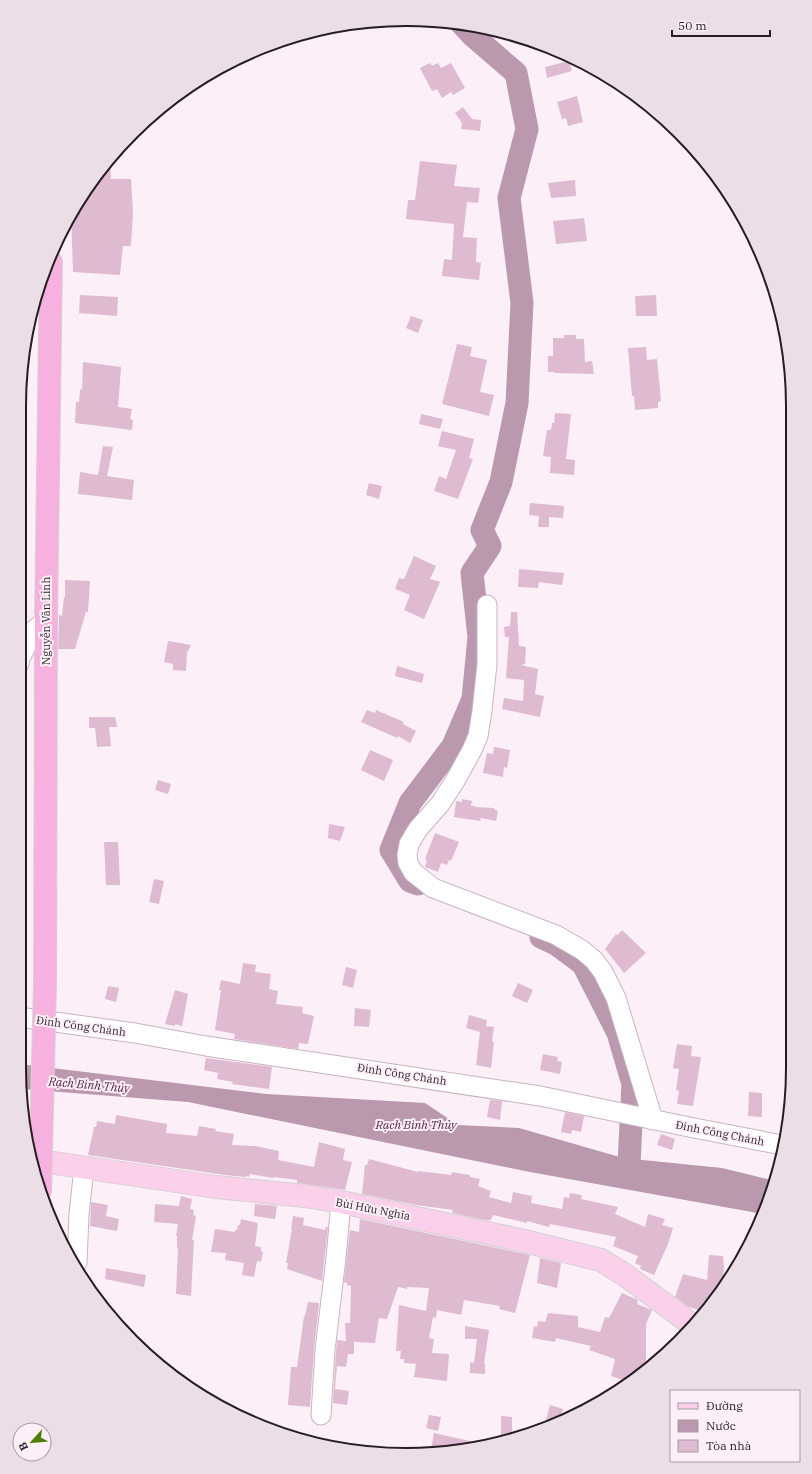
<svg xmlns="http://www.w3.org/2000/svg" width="812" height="1474" font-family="'IBM Plex Serif',serif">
<rect width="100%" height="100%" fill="#fdeff8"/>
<!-- water -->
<polygon fill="#ba98ad" points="19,1064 266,1094 425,1103 458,1125 519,1128 623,1158 722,1168 775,1181 773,1192 763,1214 530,1172 188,1102 22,1089"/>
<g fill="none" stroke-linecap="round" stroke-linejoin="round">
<!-- river -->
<g stroke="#ba98ad" stroke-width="23">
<polyline points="418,884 410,881 391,850 410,803 453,746 473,699 479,637 472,573 490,546 482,530 501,482 517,403 522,303 509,198 527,129 516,73 472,35 461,23"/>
<polyline points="541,937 556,944 583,964 618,1033 633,1084 629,1164"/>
</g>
</g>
<!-- building -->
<g fill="#debbd1">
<polygon points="569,61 572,71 547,78 545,67"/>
<polygon points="430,63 432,66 438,63 441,68 451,63 465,88 453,95 451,92 442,98 437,89 432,91 420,68"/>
<polygon points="577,96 583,122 568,126 566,118 562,119 557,102"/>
<polygon points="463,107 472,119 481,120 480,131 461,129 462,123 455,113"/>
<polygon points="110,158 111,179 131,179 133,213 131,246 123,246 120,275 73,272 71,212"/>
<polygon points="420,161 457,165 454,186 480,188 478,203 467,202 463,237 477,238 476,262 481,263 479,280 442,276 444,259 452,260 454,224 406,219 408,200 415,200"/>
<polygon points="575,180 576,196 551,198 548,183"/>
<polygon points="584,218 587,241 556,244 553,221"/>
<polygon points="80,295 118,297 117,316 79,313"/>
<polygon points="656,295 657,316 636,316 635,296"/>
<polygon points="411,316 423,320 418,333 406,328"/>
<polygon points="564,335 576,335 576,339 584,339 585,362 592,361 594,374 554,373 554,372 548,372 548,356 553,356 553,338 564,338"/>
<polygon points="457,344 472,347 470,356 487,360 480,392 494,395 489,416 442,404"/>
<polygon points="646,347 647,360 657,359 661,401 658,402 658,408 635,410 634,396 632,396 628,348"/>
<polygon points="83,362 121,367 118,407 132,409 130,419 133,420 132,430 75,423 76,402 79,402 80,389 82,390"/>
<polygon points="555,413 571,414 566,459 575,460 574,475 550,473 551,457 543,456 547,430 551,430 552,423 554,423"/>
<polygon points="421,414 443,419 440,429 419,424"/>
<polygon points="442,431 474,439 469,458 473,459 458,499 434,491 439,476 446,479 456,450 438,446"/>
<polygon points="103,446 113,447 107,476 134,480 132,500 78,494 80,472 98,475"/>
<polygon points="369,483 382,486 379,499 366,495"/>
<polygon points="530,503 564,506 563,518 549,517 549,527 538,527 539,516 529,515"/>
<polygon points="414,556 436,566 430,579 440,582 424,619 404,610 410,595 395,589 399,578 404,579"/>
<polygon points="519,569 564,573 562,585 539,582 538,588 518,587"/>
<polygon points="65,580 90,581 88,612 86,612 75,649 58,649 59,615 62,616 64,597 65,597"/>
<polygon points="511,612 517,612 519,646 526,647 525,664 521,665 538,669 535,694 544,696 540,717 502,709 504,698 523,701 524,680 506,678 509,637 505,637 504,627 510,626"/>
<polygon points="168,641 191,645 187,653 186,671 173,670 173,664 164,662"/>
<polygon points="397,666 424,674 422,683 395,676"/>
<polygon points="367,710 375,713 376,710 404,722 403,724 416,731 410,743 398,736 397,738 361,722"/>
<polygon points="89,717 115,717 117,727 109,727 111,746 97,747 95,728 89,728"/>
<polygon points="494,747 510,750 507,768 504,767 503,777 483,773 487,753 493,754"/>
<polygon points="370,750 393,760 384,781 361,770"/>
<polygon points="158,780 171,784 168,794 155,790"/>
<polygon points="462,799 472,801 471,806 475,806 475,807 494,808 494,809 498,811 496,821 481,818 480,821 454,817 456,801 462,802"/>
<polygon points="329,824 345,827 340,841 328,838"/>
<polygon points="435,833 459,842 451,861 449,860 447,865 441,863 438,872 425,867 427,860 425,859"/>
<polygon points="104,842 118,842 120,885 106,885"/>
<polygon points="154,879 164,881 159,904 149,902"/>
<polygon points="622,930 646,953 624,973 605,949 616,934 618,935"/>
<polygon points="243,963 256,965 255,972 271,974 269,989 278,991 276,1004 303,1007 302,1013 314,1016 308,1044 299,1043 298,1049 234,1039 235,1034 215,1030 221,990 219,990 221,980 240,984"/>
<polygon points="346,967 357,970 353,988 342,985"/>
<polygon points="518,983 533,990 527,1003 512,996"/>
<polygon points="108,986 119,988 116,1002 105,999"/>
<polygon points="175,990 188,994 182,1026 175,1024 175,1026 165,1024"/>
<polygon points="355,1008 371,1010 369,1027 354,1026"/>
<polygon points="469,1015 487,1020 486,1026 494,1027 492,1041 494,1042 491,1068 476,1065 480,1032 466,1028"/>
<polygon points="677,1044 692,1046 691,1056 701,1057 693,1106 677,1104 679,1091 676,1090 679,1069 673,1068"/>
<polygon points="543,1054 558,1057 557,1061 562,1062 560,1074 540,1070"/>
<polygon points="206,1058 272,1067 269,1089 232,1084 233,1082 217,1079 218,1073 204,1070"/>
<polygon points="749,1092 762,1093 762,1117 748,1116"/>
<polygon points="490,1100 502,1101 500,1120 487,1117"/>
<polygon points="565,1112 584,1116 581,1132 572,1130 571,1134 561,1132"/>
<polygon points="116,1115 167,1124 166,1133 197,1136 199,1126 216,1129 215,1131 234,1134 232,1145 255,1146 279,1151 278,1160 314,1167 319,1142 345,1149 343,1160 352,1162 345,1190 297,1183 297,1180 274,1177 273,1178 250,1174 249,1177 246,1176 246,1177 225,1175 88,1155 94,1127 96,1127 97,1121 115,1124"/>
<polygon points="661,1134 675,1139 672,1150 657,1145"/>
<polygon points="369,1159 418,1172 418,1171 451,1175 452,1172 470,1175 470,1177 480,1179 478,1186 491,1191 489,1197 511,1203 513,1192 532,1196 531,1203 562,1209 564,1197 569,1198 570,1193 582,1195 581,1199 618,1207 615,1214 645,1227 648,1214 665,1219 662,1225 673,1228 668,1244 654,1275 640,1269 641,1266 635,1263 638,1256 613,1246 616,1237 550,1224 549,1227 527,1221 527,1223 493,1215 491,1220 485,1220 452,1213 453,1210 416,1205 362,1194 365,1165 367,1165"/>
<polygon points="181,1196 192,1199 190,1209 194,1210 193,1215 196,1216 192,1240 194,1240 191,1296 176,1294 178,1248 177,1248 177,1236 176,1236 178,1224 154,1222 155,1204 179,1206"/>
<polygon points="91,1202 108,1205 106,1216 119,1219 117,1231 90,1226"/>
<polygon points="255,1204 277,1206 275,1219 254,1216"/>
<polygon points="293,1216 304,1218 303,1225 325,1230 326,1227 328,1227 322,1281 287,1269 288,1263 286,1263 292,1229 291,1229"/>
<polygon points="241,1219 258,1223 255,1246 261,1247 261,1251 263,1252 261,1262 257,1261 254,1277 242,1275 244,1263 225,1260 226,1253 211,1252 215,1229 235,1232 235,1230 237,1230 238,1225 240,1225"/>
<polygon points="360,1219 530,1255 515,1313 499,1309 500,1306 464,1300 461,1315 437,1310 436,1318 433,1317 429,1338 434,1339 432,1353 449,1354 447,1381 414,1377 416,1364 404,1363 404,1359 400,1359 401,1351 396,1351 399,1305 426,1311 429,1288 407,1287 407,1289 398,1287 387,1319 379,1318 375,1343 354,1342 354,1354 348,1354 346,1367 337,1366 335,1389 349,1391 347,1405 333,1403 336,1351 337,1340 346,1341 345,1323 350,1323 351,1286 347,1285 347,1283 344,1282 350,1230 359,1232"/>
<polygon points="709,1255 723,1256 724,1268 723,1284 701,1311 689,1307 675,1297 683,1274 707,1280"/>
<polygon points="540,1258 561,1263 557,1288 537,1283"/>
<polygon points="106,1268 146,1275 144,1287 105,1279"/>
<polygon points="622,1293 638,1300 637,1304 652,1310 646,1324 646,1366 641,1366 639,1373 626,1381 611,1376 615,1359 589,1350 591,1346 556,1338 555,1342 532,1338 534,1326 537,1327 538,1321 545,1322 548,1313 578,1316 578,1327 600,1332 605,1317 609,1318"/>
<polygon points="308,1302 319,1303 314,1349 310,1407 288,1405 291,1367 297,1367 304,1316 305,1316"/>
<polygon points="465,1326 489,1330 484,1364 485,1364 485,1374 470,1373 470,1362 474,1363 477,1339 465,1339"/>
<polygon points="550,1405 563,1409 559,1423 546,1420"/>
<polygon points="429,1415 441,1417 438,1431 426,1428"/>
<polygon points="501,1416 512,1417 512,1435 501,1438"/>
<polygon points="434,1433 479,1443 430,1454"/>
</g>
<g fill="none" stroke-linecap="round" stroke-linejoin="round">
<!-- minor casing -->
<g stroke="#cab3c1" stroke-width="21">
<g id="minor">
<polyline points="487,605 487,664 482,711 478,736 472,750 455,781 440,804 418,829 409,844 407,855 408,863 413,872 433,888 556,935 582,950 594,960 603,972 616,998 653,1120"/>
<polyline points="19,664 20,659 33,631 46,620"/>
<polyline points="19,1017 135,1033 206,1046 540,1096 689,1127 782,1145"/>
<polyline points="77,1263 79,1214 84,1168"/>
<polyline points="321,1415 325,1350 336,1258 341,1202"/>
</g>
</g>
<!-- major casing -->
<g stroke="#d4d2d3" stroke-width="24">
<polyline id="major" points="34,1160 216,1187 305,1196 341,1202 520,1240 601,1260 625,1275 690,1323"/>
</g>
<!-- highway casing -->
<g stroke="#d4d2d3" stroke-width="24">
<polyline id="highway" points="45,981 46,620 51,262"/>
</g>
<!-- minor -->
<use href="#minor" stroke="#fff" stroke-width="19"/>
<!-- major -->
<use href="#major" stroke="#fad0eb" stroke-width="22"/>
<!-- highway -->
<use href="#highway" stroke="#f6b1de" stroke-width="22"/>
<!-- highway-bridge casing -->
<g stroke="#d4d2d3" stroke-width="24" stroke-linecap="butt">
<polyline id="highway-bridge" points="40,1193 45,981"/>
</g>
<!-- highway-bridge -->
<use href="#highway-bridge" stroke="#f6b1de" stroke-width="22"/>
</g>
<g text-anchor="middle" stroke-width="4" stroke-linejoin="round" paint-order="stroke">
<!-- street labels -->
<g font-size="11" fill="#261d23" stroke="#fdeff8">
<text transform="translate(46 621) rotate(-90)" y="4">Nguyễn Văn Linh</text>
<text transform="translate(81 1026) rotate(8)" y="4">Đinh Công Chánh</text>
<text transform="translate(402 1074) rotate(9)" y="4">Đinh Công Chánh</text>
<text transform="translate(720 1133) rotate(11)" y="4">Đinh Công Chánh</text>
<text transform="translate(373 1209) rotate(11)" y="4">Bùi Hữu Nghĩa</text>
</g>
<!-- water labels -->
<g font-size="12" font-style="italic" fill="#532745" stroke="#fdeff8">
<text transform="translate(89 1085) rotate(5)" y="4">Rạch Bình Thủy</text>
<text x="416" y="1129">Rạch Bình Thủy</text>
</g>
</g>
<!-- crop -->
<path d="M0 0H812V1474H0ZM406 26H406A380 380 0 0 1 786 406V1068A380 380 0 0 1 406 1448H406A380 380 0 0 1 26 1068V406A380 380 0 0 1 406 26Z" fill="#ecdee7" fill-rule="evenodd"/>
<path fill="none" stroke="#261d23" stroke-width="2" d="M406 26H406A380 380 0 0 1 786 406V1068A380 380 0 0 1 406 1448H406A380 380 0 0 1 26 1068V406A380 380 0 0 1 406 26Z"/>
<!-- legend -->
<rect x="670" y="1390" width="130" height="72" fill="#fdeff8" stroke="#a79ba3"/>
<rect x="678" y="1403" width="20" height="6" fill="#fad0eb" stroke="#a79ba3"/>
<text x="706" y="1410" font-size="12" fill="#261d23">Đường</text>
<rect x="678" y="1420" width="20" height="12" fill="#ba98ad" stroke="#a79ba3"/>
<text x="706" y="1430" font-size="12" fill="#261d23">Nước</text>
<rect x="678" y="1440" width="20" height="12" fill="#debbd1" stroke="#a79ba3"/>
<text x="706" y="1450" font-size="12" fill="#261d23">Tòa nhà</text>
<!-- north arrow -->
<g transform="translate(32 1442) rotate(243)"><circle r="19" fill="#fdeff8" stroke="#a79ba3"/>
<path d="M0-3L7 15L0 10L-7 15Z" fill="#507d02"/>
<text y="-6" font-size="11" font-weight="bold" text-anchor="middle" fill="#261d23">B</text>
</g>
<!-- scale -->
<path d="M672 30v6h98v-6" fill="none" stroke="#261d23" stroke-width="2"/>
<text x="678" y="30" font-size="12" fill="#261d23" stroke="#fdeff8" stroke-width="3" paint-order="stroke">50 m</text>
</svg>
